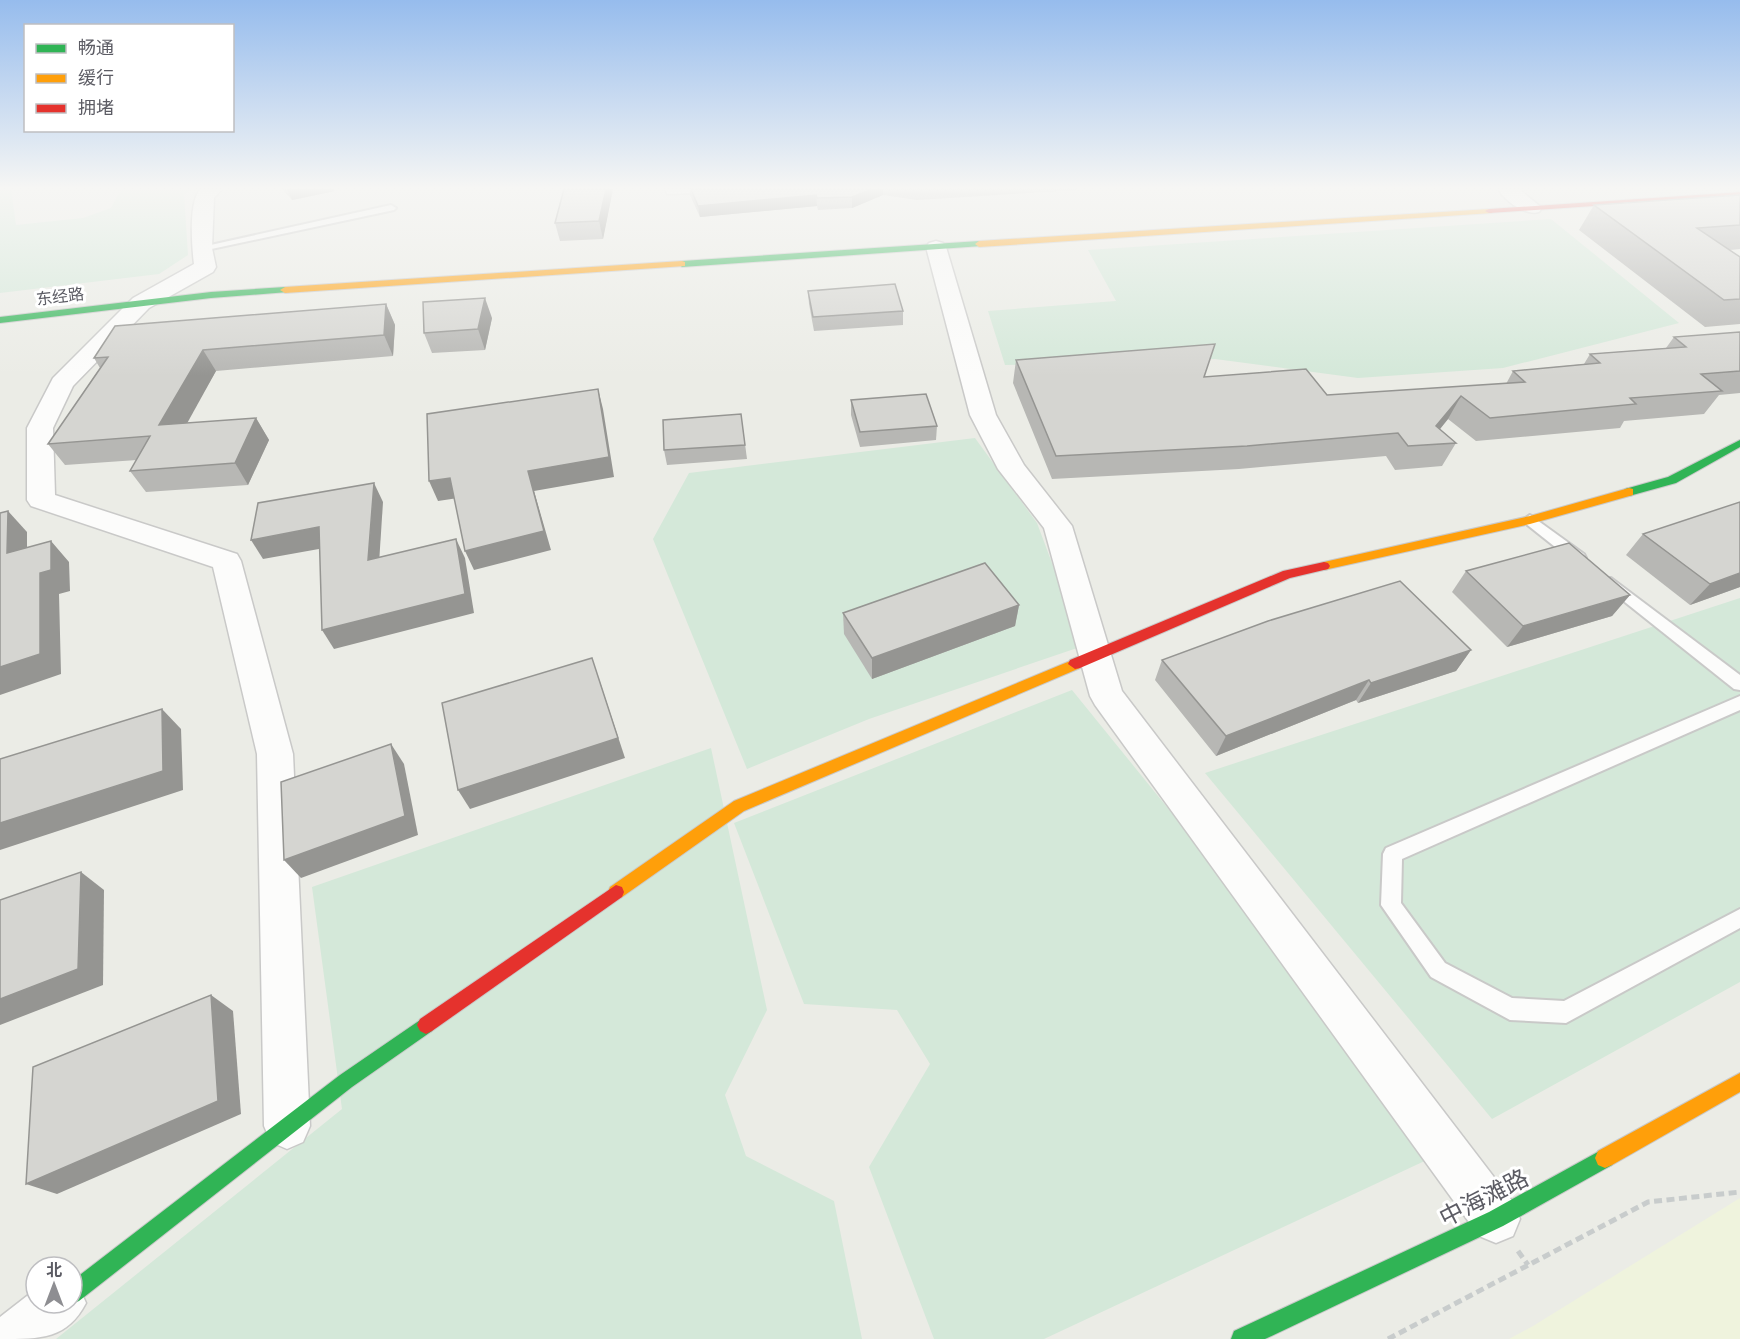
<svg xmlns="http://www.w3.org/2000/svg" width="1740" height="1339" font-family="'Space Grotesk','Noto Sans SC',sans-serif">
<rect width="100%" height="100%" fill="#ebece6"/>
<!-- green -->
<g fill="#d4e8d9">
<polygon points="0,189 11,189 16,225 83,218 111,208 121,189 192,189 184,194 188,255 159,274 0,293"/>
<polygon points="1551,219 1679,323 1503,368 1358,378 1215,359 1005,365 988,311 1116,301 1088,250"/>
<polygon points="975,438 1037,523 1083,646 869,719 747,769 653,539 689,473"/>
<polygon points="1740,598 1740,982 1492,1119 1205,773"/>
<polygon points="1072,690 1446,1151 1044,1339 934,1339 869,1167 930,1064 897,1010 804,1004 734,823"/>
<polygon points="711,748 767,1010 725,1095 746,1156 834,1201 862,1339 56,1339 342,1109 312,887"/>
</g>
<!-- sand -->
<polygon fill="#eff3dd" points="1740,1198 1740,1339 1509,1339 1533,1326"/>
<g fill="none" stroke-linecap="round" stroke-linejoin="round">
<!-- lane casing -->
<g stroke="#c9c9c8" stroke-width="4">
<g id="lane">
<polygon points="391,205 396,208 394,210 202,251 197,248"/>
<polygon points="1530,515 1584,554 1586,558 1584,562 1574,562 1525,523 1523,520"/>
<polygon points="1611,578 1740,675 1740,690 1734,689 1606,587 1603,583 1606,579"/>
<polygon points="1740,696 1740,710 1402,859 1401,903 1445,963 1512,998 1564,1001 1740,909 1740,928 1566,1023 1510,1020 1431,977 1381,905 1383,854 1386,848"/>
</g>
</g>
<!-- street casing -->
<g stroke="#c9c9c8" stroke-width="3">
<g id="street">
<path d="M201 189H222L214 198 212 248 216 267 213 272 149 308 73 386 53 428 55 495 237 554 241 561 293 754 310 1126 303 1142 287 1149 271 1142 264 1126 257 754 213 567 31 506 27 500V428L53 378 133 298 194 264C192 248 188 200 201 189Z"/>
<polygon points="665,189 700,189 697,193 667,194"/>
<path d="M1498 189H1519L1542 208 1539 212C1525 216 1505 201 1498 189Z"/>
<polygon points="936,241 943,243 946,247 996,415 1024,465 1072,526 1122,691 1513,1202 1520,1219 1513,1236 1496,1243 1479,1236 1095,705 1090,696 1044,528 998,469 970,415 926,247 929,243"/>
<path d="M72 1282 78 1285 86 1303C67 1339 42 1339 0 1339V1317L36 1289V1303H72Z"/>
</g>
</g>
<!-- fast casing -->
<g stroke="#c9c9c9" stroke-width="2">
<g id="fast">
<polygon points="979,241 982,242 982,246 682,267 678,264 682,261"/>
<polygon points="285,287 288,288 288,292 211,298 0,323 0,317 211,292"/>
<polygon points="1740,440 1740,447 1676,483 1629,496 1623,492 1625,489 1668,477"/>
<polygon points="426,1016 432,1019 435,1025 432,1031 352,1087 79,1301 72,1304 69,1303 72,1303 72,1281 340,1075"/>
<polygon points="1605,1148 1612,1151 1615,1158 1612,1165 1503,1226 1265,1339 1231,1339 1234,1331 1489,1212"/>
</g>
</g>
<!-- slow casing -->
<g stroke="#c9c9c9" stroke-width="2">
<g id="slow">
<polygon points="1489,209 1492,209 1492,213 979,247 975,244 979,241"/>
<polygon points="682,261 685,262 685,266 285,293 280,290 285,287"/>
<polygon points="1629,488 1633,489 1633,495 1530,524 1324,570 1318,566 1324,562 1530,516"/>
<polygon points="1075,659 1080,660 1082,664 1080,668 744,811 622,897 616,899 610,897 608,892 610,887 734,801"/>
<polygon points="1740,1073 1740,1092 1612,1165 1605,1168 1598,1165 1595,1158 1598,1151"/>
</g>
</g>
<!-- jam casing -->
<g stroke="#c9c9c9" stroke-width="2">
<g id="jam">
<polygon points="1740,192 1740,196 1489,213 1485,211 1489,209"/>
<polygon points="1324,562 1328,563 1330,566 1328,569 1290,578 1080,668 1075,669 1068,664 1070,660 1283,571"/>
<polygon points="616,885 622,887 624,892 622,897 432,1031 426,1034 420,1031 417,1025 420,1019"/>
</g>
</g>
<!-- path -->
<g stroke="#c8cccc" stroke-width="5" stroke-dasharray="8 4.5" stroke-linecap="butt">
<polyline points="1518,1251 1528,1265"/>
<polyline points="1388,1339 1648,1202 1740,1192"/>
</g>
<!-- lane -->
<use href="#lane" fill="#fcfcfb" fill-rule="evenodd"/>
<!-- street -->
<use href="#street" fill="#fcfcfb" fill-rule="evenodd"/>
<!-- fast -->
<use href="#fast" fill="#30b455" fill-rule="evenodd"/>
<!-- slow -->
<use href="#slow" fill="#ff9f0a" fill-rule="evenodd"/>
<!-- jam -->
<use href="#jam" fill="#e5322d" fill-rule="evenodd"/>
</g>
<!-- wall -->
<g fill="#b7b7b4">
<polygon points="282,189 334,189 335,191 292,200"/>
<polygon points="613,189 603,239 560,241 555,223"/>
<polygon points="690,189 1076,189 1076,190 917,200 883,195 852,208 818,210 817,206 700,217 690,195"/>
<polygon points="1740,195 1740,249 1730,250 1740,257 1740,324 1705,327 1579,230 1594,205"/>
<polygon points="808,291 903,311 903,325 814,331 809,304"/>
<polygon points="386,304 395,325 393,356 216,371 186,423 256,418 269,440 248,485 146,492 130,471 137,460 65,465 48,444 100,368 94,358"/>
<polygon points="492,318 485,350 432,353 424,333"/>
<polygon points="1740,332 1740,393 1719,395 1704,414 1624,421 1620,428 1476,441 1448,419 1440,429 1456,443 1442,466 1395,470 1386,456 1239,469 1052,479 1013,383 1016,360 1204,377 1327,395 1506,384 1513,371 1584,364 1590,354 1666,348 1674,337"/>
<polygon points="851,400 937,426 936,440 860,447 851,415"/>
<polygon points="741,414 747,459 667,465 664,450"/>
<polygon points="1643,534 1740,587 1690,605 1626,555"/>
<polygon points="1466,571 1630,595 1612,616 1507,647 1452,592"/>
<polygon points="1019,605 1015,626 872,679 844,634 843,613"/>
<polygon points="1471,650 1456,671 1358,703 1356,700 1216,756 1155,680 1162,660"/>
</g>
<!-- shaded-wall -->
<g fill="#959592">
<polygon points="287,189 334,189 335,191 292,200"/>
<polygon points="606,189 613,189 603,239 599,221"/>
<polygon points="872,189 883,189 883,195 852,208 852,197"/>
<polygon points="816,195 817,206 700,217 698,206"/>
<polygon points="485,298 492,318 485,350 478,329"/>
<polygon points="386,304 395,325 393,356 384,335"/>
<polygon points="203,350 216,371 174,447 159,425"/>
<polygon points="598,389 603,409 614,477 534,491 551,550 474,570 465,551 528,471"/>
<polygon points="1461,396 1448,419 1427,445 1436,426"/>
<polygon points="256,418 269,440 248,485 235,463"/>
<polygon points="450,478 458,498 438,501 429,481"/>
<polygon points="374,483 383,502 378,579 368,560"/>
<polygon points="8,511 27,532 27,574 7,553"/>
<polygon points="319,527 330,547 263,559 251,540"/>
<polygon points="456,539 465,558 474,613 334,649 322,630"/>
<polygon points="51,541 69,562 70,591 59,594 61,674 0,695 0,667 40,573"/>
<polygon points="1740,573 1740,587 1690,605 1710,584"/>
<polygon points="1630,595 1612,616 1507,647 1523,626"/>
<polygon points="1019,605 1015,626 872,679 872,658"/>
<polygon points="1471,650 1456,671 1358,703 1371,683"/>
<polygon points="599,679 625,758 470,809 458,790"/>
<polygon points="1369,680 1356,700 1216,756 1226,736"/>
<polygon points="162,709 181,729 183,790 0,850 0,823"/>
<polygon points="391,744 404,764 418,835 301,878 284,860"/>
<polygon points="81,872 104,890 103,985 0,1025 0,999"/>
<polygon points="211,995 233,1011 241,1114 57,1194 26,1184"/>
</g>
<!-- building -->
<g fill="#d5d5d1" stroke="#959592" stroke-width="1.5">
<polygon points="564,189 606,189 599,221 555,223"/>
<polygon points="691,189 872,189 852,197 817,198 816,195 698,206"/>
<polygon points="1740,195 1740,225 1697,228 1740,257 1740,299 1724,300 1594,205"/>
<polygon points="895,284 903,311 813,317 808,291"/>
<polygon points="485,298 478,329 424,333 423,302"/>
<polygon points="386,304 384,335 203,350 159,425 256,418 235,463 130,471 150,436 48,444 108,357 94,358 115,326"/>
<polygon points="1740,332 1740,371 1701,374 1722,391 1630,398 1636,404 1490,418 1461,396 1436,426 1456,443 1408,446 1398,433 1247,446 1056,456 1016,360 1215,344 1204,377 1306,369 1327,395 1525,382 1513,371 1600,363 1590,354 1686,347 1674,337"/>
<polygon points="598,389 609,457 528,471 544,531 465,551 450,478 429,481 427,414"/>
<polygon points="926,394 937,426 860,432 851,400"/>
<polygon points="741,414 745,445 664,450 663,420"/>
<polygon points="374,483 368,560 456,539 465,594 322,630 319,527 251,540 258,503"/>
<polygon points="1740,502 1740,573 1710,584 1643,534"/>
<polygon points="8,511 7,553 51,541 51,570 40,573 40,654 0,667 0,513"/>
<polygon points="1569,543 1630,595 1523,626 1466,571"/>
<polygon points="985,563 1019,605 872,658 843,613"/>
<polygon points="1400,581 1471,650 1371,683 1369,680 1226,736 1162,660 1268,621"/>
<polygon points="592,658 618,738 458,790 442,703"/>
<polygon points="162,709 163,771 0,823 0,759"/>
<polygon points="391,744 405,816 284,860 281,782"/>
<polygon points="81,872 78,969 0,999 0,900"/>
<polygon points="211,995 218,1101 26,1184 33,1067"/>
</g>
<!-- sky -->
<linearGradient id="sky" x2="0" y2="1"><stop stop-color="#96bced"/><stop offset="0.5" stop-color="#f6f6f4"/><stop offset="1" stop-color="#f6f6f4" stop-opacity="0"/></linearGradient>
<rect width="1740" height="376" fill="url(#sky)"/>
<g text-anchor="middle" stroke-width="6" stroke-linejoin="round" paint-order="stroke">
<!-- far-street labels -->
<g font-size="16" fill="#5c5c64" stroke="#fff">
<text transform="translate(60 296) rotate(-7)" y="6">东经路</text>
</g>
<!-- near-street labels -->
<g font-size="24" fill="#5c5c64" stroke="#fff">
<text transform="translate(1484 1198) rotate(-27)" y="8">中海滩路</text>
</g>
</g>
<!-- legend -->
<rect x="24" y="24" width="210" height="108" fill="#ffffff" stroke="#bebec1" stroke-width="1.5"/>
<rect x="36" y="44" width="30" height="9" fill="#30b455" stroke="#bebec1" stroke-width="1.5"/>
<text x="78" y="54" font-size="18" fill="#5c5c64">畅通</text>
<rect x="36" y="74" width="30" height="9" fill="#ff9f0a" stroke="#bebec1" stroke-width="1.5"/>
<text x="78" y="84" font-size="18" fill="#5c5c64">缓行</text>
<rect x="36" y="104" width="30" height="9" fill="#e5322d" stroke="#bebec1" stroke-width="1.5"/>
<text x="78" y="114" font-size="18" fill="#5c5c64">拥堵</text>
<!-- north arrow -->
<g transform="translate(54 1285)"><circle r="28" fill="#ffffff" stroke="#bebec1" stroke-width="1.5"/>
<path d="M0-4.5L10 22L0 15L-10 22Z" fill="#8e8e92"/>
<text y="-9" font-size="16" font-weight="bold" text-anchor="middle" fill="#5c5c64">北</text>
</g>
</svg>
